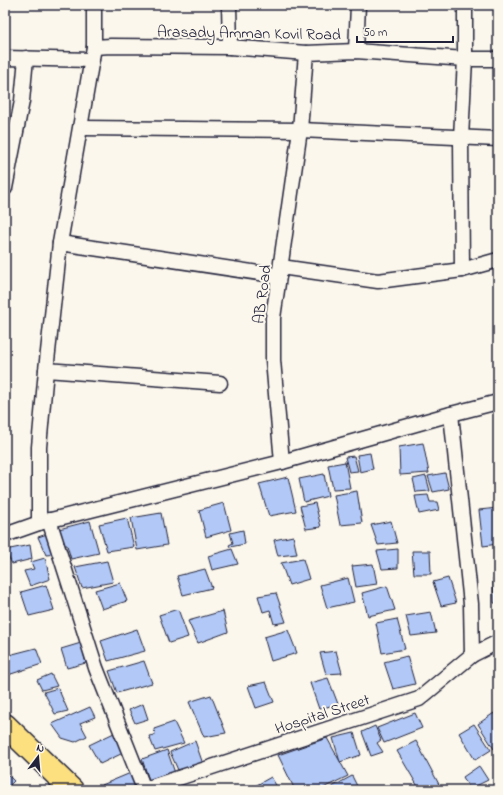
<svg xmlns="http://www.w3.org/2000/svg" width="503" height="795" font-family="'Indie Flower',sans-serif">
<rect width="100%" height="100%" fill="#fbf7ec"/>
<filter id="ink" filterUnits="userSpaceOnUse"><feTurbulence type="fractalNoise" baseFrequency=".025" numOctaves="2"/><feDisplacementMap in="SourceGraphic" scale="8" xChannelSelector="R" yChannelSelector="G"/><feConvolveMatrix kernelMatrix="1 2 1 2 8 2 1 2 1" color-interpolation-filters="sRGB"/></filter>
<g filter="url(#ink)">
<!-- building -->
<g fill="#b2c9f7" stroke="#22223b">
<polygon points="423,443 429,473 400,475 399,447"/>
<polygon points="370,453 373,469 360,472 357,455"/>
<polygon points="354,456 358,471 349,472 345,457"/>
<polygon points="345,462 350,488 333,489 328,465"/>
<polygon points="445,473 449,489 433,492 428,476"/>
<polygon points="324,474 328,496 304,502 299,479"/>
<polygon points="426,476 430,491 416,492 413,479"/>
<polygon points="288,477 296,511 269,516 259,484"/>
<polygon points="357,491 362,523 340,525 334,495"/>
<polygon points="428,495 430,502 437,502 439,510 419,514 415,496"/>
<polygon points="224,503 231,530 206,537 199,510"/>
<polygon points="315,503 321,527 306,529 300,506"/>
<polygon points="498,508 498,544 483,546 479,510"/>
<polygon points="161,513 167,545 137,550 131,518"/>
<polygon points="127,518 134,547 107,551 99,524"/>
<polygon points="90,521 99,553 71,559 67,545 60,546 55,530"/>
<polygon points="391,521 397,543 378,545 371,525"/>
<polygon points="243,530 245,544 230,547 229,545 233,543 230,533"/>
<polygon points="50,533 56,554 46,555 38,537"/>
<polygon points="293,536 297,554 278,556 274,540"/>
<polygon points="30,545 32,559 12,564 5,550"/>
<polygon points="232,549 238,564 212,570 208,556"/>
<polygon points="398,549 398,568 382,569 377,551"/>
<polygon points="412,551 430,551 431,574 414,574"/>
<polygon points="45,558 50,579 30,586 24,571 34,569 31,562"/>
<polygon points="303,559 309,579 289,585 281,563"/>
<polygon points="107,561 113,582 82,588 75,567"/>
<polygon points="373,564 377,584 356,587 352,566"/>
<polygon points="205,569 212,588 183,595 177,576"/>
<polygon points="348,578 354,602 327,608 320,585"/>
<polygon points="448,578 456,603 441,606 433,582"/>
<polygon points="493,578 498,578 498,603 494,603"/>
<polygon points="120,583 127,601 102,609 95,590"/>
<polygon points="46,585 54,610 29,616 21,592"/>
<polygon points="387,586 395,610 368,616 362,593"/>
<polygon points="276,593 286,622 274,624 270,610 263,612 258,596"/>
<polygon points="178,609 188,637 169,643 159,615"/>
<polygon points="223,611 228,632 198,643 188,621"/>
<polygon points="431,612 436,633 411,636 406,616"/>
<polygon points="397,619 405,649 382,653 376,623"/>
<polygon points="137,629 145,651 108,661 101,641"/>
<polygon points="288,630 297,653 271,661 264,637"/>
<polygon points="81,643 86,663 67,668 61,649"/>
<polygon points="36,648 42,664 8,675 5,665 5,656"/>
<polygon points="336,651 342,673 326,674 320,653"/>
<polygon points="407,656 415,684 393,689 384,662"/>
<polygon points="144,661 152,683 117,693 109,671"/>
<polygon points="51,674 57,686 42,690 37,680"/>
<polygon points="328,678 338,704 319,709 310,683"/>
<polygon points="266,682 274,702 256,708 248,686"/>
<polygon points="58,688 68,711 55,714 44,692"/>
<polygon points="211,695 226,733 204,737 189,702"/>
<polygon points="143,704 148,719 135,723 129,710"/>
<polygon points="90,707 95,717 80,723 87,736 75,742 62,738 52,724"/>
<polygon points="415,713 422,728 384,743 377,728"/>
<polygon points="494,713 498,720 498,747 494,749 478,724"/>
<polygon points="174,722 184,743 155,751 149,736 155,735 154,729"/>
<polygon points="474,724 491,750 475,760 459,733"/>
<polygon points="375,726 381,740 377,743 383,752 371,756 362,732"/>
<polygon points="114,733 123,753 100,764 89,745"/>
<polygon points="354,733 361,755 340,762 333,738"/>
<polygon points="327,738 348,776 319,790 295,790 278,755"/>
<polygon points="195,741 203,764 178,770 170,752"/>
<polygon points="416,741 442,790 420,790 397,751"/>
<polygon points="167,750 175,773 149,780 142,759"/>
<polygon points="479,766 488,780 470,789 463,777"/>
<polygon points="5,772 14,781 5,790"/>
<polygon points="133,772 140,787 132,790 106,790 102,785"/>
<polygon points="352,776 359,790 331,790 330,788"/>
<polygon points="271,777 279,790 248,790"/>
</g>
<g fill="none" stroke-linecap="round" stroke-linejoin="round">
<!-- street casing -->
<g stroke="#22223b" stroke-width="17">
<g id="street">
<polyline points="229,5 230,47"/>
<polyline points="94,47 111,46 230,47 306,53 356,51 465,59 498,59"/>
<polyline points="356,51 358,5"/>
<polyline points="5,58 92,60"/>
<polyline points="81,128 300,130 498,139"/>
<polyline points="5,188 22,101 26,58"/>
<polyline points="60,243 279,276"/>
<polyline points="281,267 378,281 462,270 498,260"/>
<polyline points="462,270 461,138 465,59 465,5"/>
<polyline points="46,370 220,383"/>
<polyline points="451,414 471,604 472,655"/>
<polyline points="282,462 273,360 273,318 300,130 306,53"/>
<polyline points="49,520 96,668 144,789"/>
<polyline points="39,523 39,447 46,370 60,243 94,47 94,5"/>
<polyline points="5,535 39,523 282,462 451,414 498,402"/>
<polyline points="142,790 419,699 472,655 498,642"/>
</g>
</g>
<!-- highway casing -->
<g stroke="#22223b" stroke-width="25">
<polyline id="highway" points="5,725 72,790"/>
</g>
<!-- street -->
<use href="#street" stroke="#fbf7ec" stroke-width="14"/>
<!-- highway -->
<use href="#highway" stroke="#fce080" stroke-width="22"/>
</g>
</g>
<g text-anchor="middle" stroke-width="4" stroke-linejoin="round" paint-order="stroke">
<!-- street labels -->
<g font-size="16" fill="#22223b" stroke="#fbf7ec">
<text transform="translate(249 32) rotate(1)" y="6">Arasady Amman Kovil Road</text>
<text transform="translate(261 294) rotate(-83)" y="6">AB Road</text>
<text transform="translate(322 713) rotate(-18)" y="6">Hospital Street</text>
</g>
</g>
<!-- margin -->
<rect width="503" height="795" fill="none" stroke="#fbf7ec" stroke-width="20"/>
<rect x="10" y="10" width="483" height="775" fill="none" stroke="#22223b" stroke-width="1.5" filter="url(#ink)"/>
<!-- north arrow -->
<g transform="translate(38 757) rotate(16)" stroke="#fbf7ec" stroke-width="3" paint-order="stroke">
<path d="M0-3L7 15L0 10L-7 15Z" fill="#22223b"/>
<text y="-6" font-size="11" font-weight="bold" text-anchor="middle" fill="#22223b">N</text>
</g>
<!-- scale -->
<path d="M357 36v6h96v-6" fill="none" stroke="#22223b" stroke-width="2"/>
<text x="363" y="36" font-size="12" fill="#22223b" stroke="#fbf7ec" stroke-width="3" paint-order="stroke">50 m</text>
</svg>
